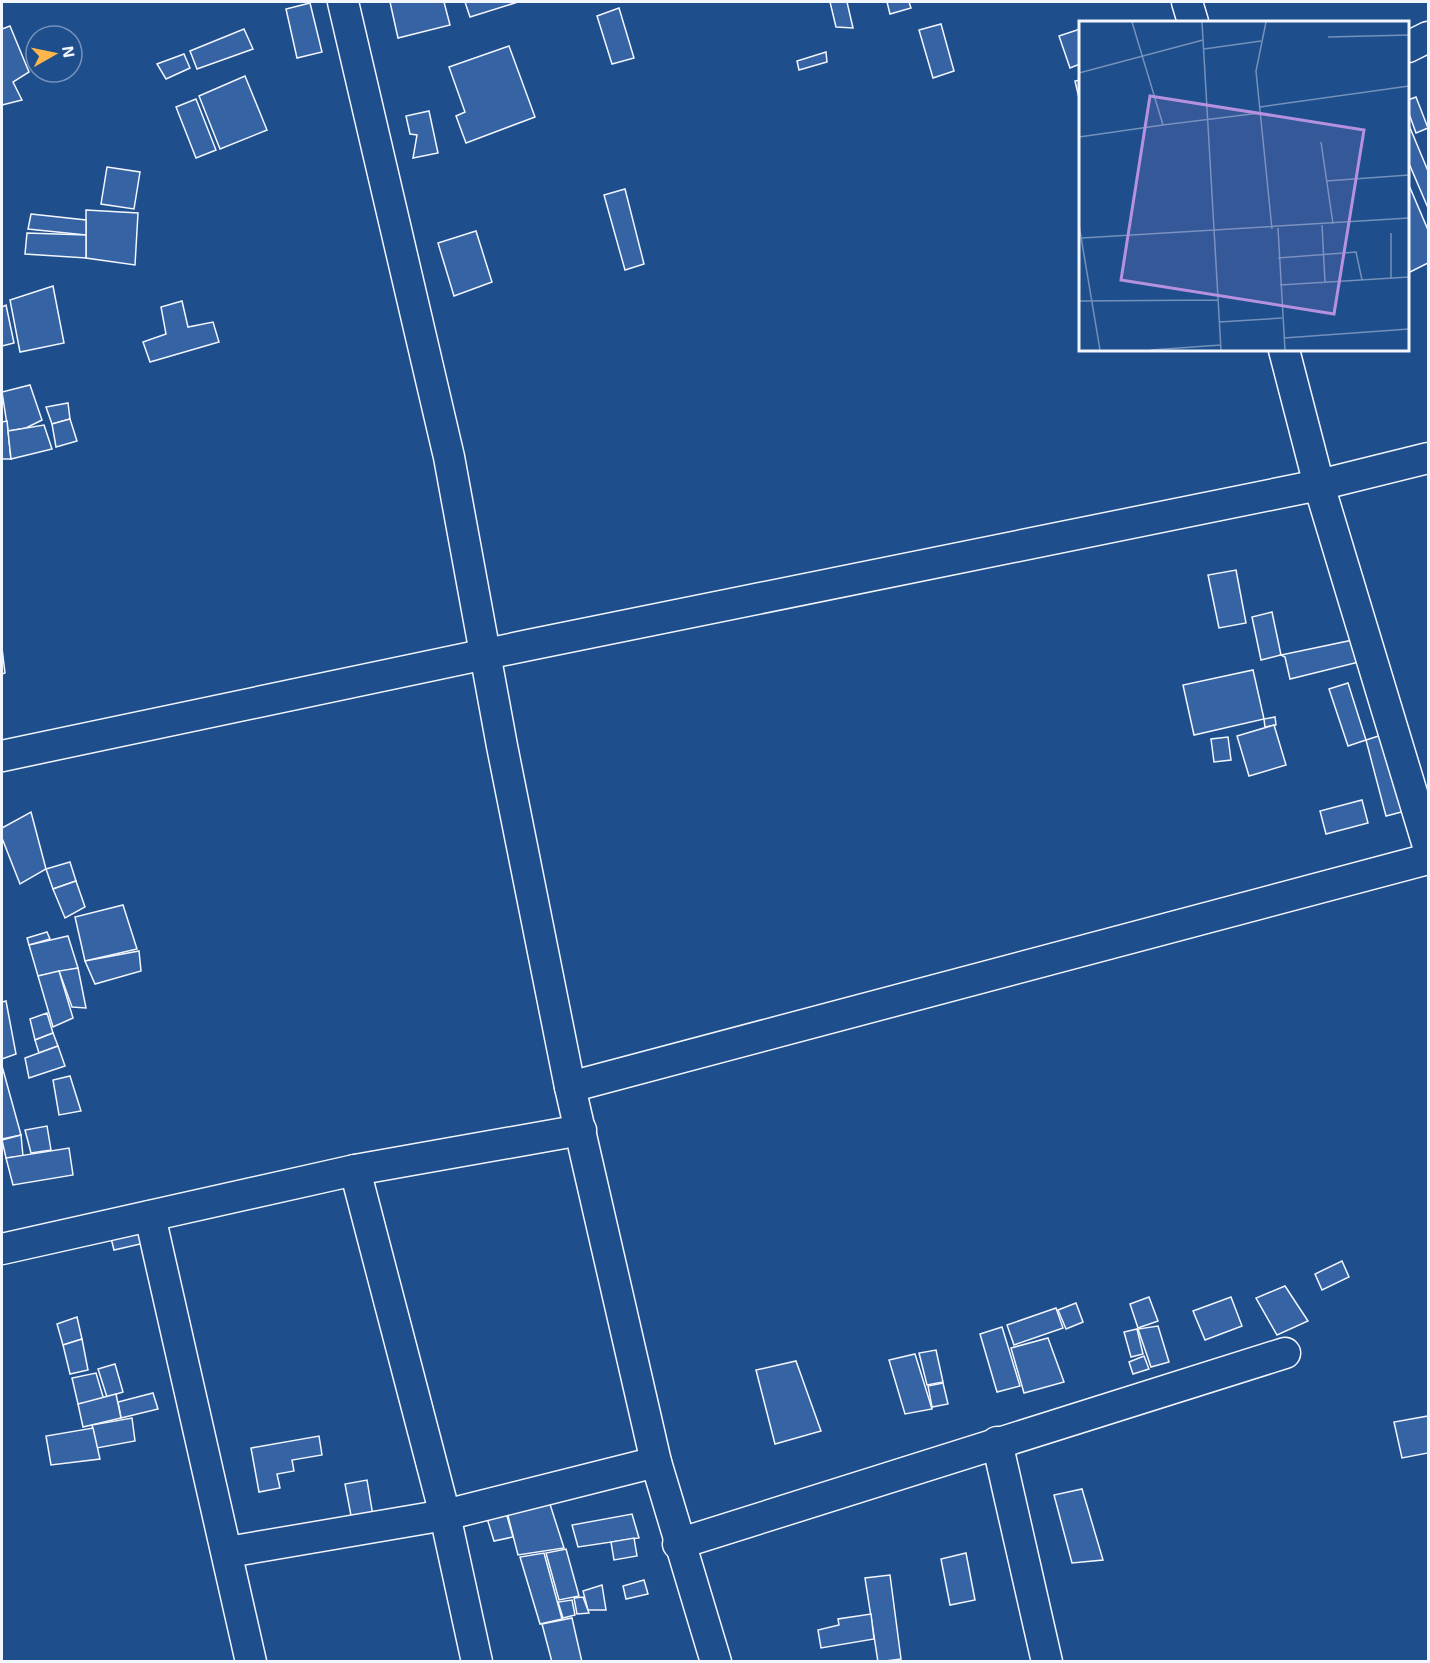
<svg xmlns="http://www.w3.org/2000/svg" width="1430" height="1663" font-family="'Exo 2',sans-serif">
<rect width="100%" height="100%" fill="#1f4e8c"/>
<!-- building -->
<g fill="#3563a3" stroke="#f2f6ff" stroke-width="1.5">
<polygon points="390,2 444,2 450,25 398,38"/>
<polygon points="465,2 518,2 470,17"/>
<polygon points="830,2 847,2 853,28 836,27"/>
<polygon points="887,2 909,2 911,8 890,14"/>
<polygon points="310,3 322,52 297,58 286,9"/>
<polygon points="619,8 634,58 612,64 597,16"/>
<polygon points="941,24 954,71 933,78 919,30"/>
<polygon points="10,26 29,72 13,82 22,100 2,105 2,29"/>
<polygon points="244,29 253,49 197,69 190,51"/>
<polygon points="1080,29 1080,64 1070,68 1059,36"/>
<polygon points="509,46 535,117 466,143 456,116 465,112 449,67"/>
<polygon points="826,52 827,62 799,70 797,61"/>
<polygon points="184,54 190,68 166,79 157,64"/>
<polygon points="245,76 267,130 220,149 199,96"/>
<polygon points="1080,80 1080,102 1075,81"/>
<polygon points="1416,97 1428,128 1416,133 1408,111 1408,100"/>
<polygon points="196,99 216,150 196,158 176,107"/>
<polygon points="429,111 438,153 413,158 417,135 410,134 406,116"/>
<polygon points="1408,123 1428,171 1428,208 1408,161"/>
<polygon points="107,167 140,172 134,209 101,204"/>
<polygon points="1408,183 1428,230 1428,263 1408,273"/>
<polygon points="625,189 644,264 625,270 604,195"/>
<polygon points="86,210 138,213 135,265 86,258"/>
<polygon points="31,214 86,220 86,235 28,229"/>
<polygon points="476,231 492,282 454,296 438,243"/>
<polygon points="27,233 86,235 86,258 25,254"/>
<polygon points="53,286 64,343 20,352 10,300"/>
<polygon points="182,301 188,327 213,322 219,342 150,362 143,342 166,334 161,307"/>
<polygon points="6,305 14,343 2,346 2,307"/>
<polygon points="30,385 42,420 26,428 8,431 2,392"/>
<polygon points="68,403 70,419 52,424 46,407"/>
<polygon points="70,419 77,441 56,447 52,424"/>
<polygon points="7,421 11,459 2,459 2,422"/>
<polygon points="44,425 52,449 11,459 8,431"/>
<polygon points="1236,570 1246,623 1219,628 1208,575"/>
<polygon points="1272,612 1281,655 1261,660 1252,617"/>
<polygon points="1353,640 1359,662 1290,679 1285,657 1281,655"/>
<polygon points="2,648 5,673 2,674"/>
<polygon points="1253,670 1264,719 1194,735 1183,685"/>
<polygon points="1348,683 1366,740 1348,746 1329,689"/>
<polygon points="1275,717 1276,725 1265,727 1264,719"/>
<polygon points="1274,725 1286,765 1249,776 1237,736"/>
<polygon points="1388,733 1417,808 1386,816 1366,740"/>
<polygon points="1228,737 1231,760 1214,762 1211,739"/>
<polygon points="1362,800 1368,823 1326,834 1320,811"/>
<polygon points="31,812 46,869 20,884 2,838 2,828"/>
<polygon points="70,862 76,881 53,889 46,869"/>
<polygon points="76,881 85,907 65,918 53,889"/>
<polygon points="123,905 137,949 85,961 75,917"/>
<polygon points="47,932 50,939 29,945 27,938"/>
<polygon points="68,936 78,968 38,976 29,945"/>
<polygon points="139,951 141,971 95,984 85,961"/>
<polygon points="78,968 86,1008 72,1007 59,971"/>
<polygon points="59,971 73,1018 53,1027 38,976"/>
<polygon points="6,1001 16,1054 2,1059 2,1002"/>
<polygon points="47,1013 53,1033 35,1040 30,1019"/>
<polygon points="53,1033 58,1046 39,1053 35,1040"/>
<polygon points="58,1046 65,1066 29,1078 25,1058"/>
<polygon points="2,1066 21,1135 2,1139"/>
<polygon points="70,1076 81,1111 59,1115 53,1080"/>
<polygon points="47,1126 51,1150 31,1153 25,1130"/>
<polygon points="21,1135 23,1156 6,1158 2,1140"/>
<polygon points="69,1148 73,1175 13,1185 6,1158"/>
<polygon points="144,1223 149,1242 114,1250 109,1230"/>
<polygon points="1342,1261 1349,1277 1322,1290 1315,1274"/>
<polygon points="1285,1286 1308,1321 1277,1335 1256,1298"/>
<polygon points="1149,1297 1158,1321 1138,1328 1130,1304"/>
<polygon points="1231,1297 1242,1326 1205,1340 1193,1311"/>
<polygon points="1076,1303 1083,1322 1066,1329 1058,1310"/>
<polygon points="1056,1308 1063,1328 1014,1345 1007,1325"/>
<polygon points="77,1317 82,1339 63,1345 57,1324"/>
<polygon points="1158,1326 1169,1362 1151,1367 1138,1329"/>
<polygon points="1002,1327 1020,1386 997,1392 980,1334"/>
<polygon points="1137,1329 1143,1354 1131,1357 1124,1332"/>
<polygon points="1048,1338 1064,1382 1024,1393 1011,1348"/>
<polygon points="82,1339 88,1370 70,1374 63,1345"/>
<polygon points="936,1350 943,1382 927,1385 919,1353"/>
<polygon points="915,1354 932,1409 905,1414 889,1360"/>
<polygon points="1144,1356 1149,1369 1133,1374 1129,1362"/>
<polygon points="796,1361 821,1431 775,1444 756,1370"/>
<polygon points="115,1364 123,1392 107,1397 98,1369"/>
<polygon points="96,1373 104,1400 78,1404 72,1378"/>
<polygon points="943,1383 948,1404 932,1407 928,1386"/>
<polygon points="153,1393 158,1409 121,1418 118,1402"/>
<polygon points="116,1394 121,1418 83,1427 78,1404"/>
<polygon points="1428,1416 1428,1453 1402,1458 1394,1422"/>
<polygon points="132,1418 135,1441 97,1448 92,1425"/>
<polygon points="93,1428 100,1459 51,1465 46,1436"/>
<polygon points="319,1436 322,1455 292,1460 294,1471 277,1474 280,1488 259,1492 251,1448"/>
<polygon points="367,1480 374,1522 353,1526 345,1484"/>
<polygon points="1082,1489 1103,1560 1072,1563 1054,1495"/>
<polygon points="548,1498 564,1548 518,1555 506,1508"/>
<polygon points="505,1509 513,1537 494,1541 486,1515"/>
<polygon points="632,1514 639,1538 578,1547 572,1525"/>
<polygon points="634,1538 637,1556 614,1560 611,1542"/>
<polygon points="566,1549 579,1596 559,1600 546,1553"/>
<polygon points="544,1553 562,1619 540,1624 520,1557"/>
<polygon points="966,1553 975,1600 950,1605 941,1559"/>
<polygon points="890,1575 901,1659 878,1662 865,1578"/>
<polygon points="644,1580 648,1594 626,1599 623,1586"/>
<polygon points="602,1585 606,1610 588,1610 583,1591"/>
<polygon points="583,1597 589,1613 577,1614 574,1598"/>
<polygon points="572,1600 575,1615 563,1618 558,1602"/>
<polygon points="871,1614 874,1639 821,1648 818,1630 839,1625 838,1619"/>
<polygon points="572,1618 582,1662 552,1662 542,1624"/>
</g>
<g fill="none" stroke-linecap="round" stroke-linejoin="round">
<!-- minor casing -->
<g stroke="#f2f6ff" stroke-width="33">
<g id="minor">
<polyline points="343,2 449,457 502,746 570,1087 656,1462 716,1662"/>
<polyline points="1187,2 1193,22"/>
<polyline points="1408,47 1428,37"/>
<polyline points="1284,350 1319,485 1428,846"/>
<polyline points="2,756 529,645 1319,485 1428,458"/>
<polyline points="570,1087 1428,859"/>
<polyline points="355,1170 445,1515 477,1662"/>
<polyline points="150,1216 251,1662"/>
<polyline points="2,1249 355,1170 581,1130"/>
<polyline points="997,1442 1047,1662"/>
<polyline points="678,1544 1285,1353"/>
<polyline points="228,1552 445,1515 656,1462"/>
</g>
</g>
<!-- minor -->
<use href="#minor" stroke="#1f4e8c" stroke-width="30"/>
</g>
<!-- overview -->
<g transform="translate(1079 21)">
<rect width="330" height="330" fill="#1f4e8c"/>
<path fill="none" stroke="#7391ba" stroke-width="1.5" d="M53 1 84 104 181 92M123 1 142 329M187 1 177 50 193 208M249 16 330 14M125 28 182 20M0 52 124 19M181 86 330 65M0 116 84 104M242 121 254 203M247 160 330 154M0 204 21 329M243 204 246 261M199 207 206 329M312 212V257M3 217 330 197M199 237 277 231 283 259M201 264 330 256M0 280 139 279M140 301 203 297M205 317 330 308M72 329 142 324"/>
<path fill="#b691df" fill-opacity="0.15" stroke="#b691df" stroke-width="3" d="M71 75 285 109 255 293 42 259Z"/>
<rect width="330" height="330" fill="none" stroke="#f2f6ff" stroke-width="3"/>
</g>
<!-- border -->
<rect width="1430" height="1663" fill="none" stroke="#f2f6ff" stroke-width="6"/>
<!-- north arrow -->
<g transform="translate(54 54) rotate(81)"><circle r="28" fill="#1f4e8c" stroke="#7391ba" stroke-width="1.5"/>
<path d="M0-4.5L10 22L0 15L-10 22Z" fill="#ffb74d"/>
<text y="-9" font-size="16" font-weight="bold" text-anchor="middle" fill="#f2f6ff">N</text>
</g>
</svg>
